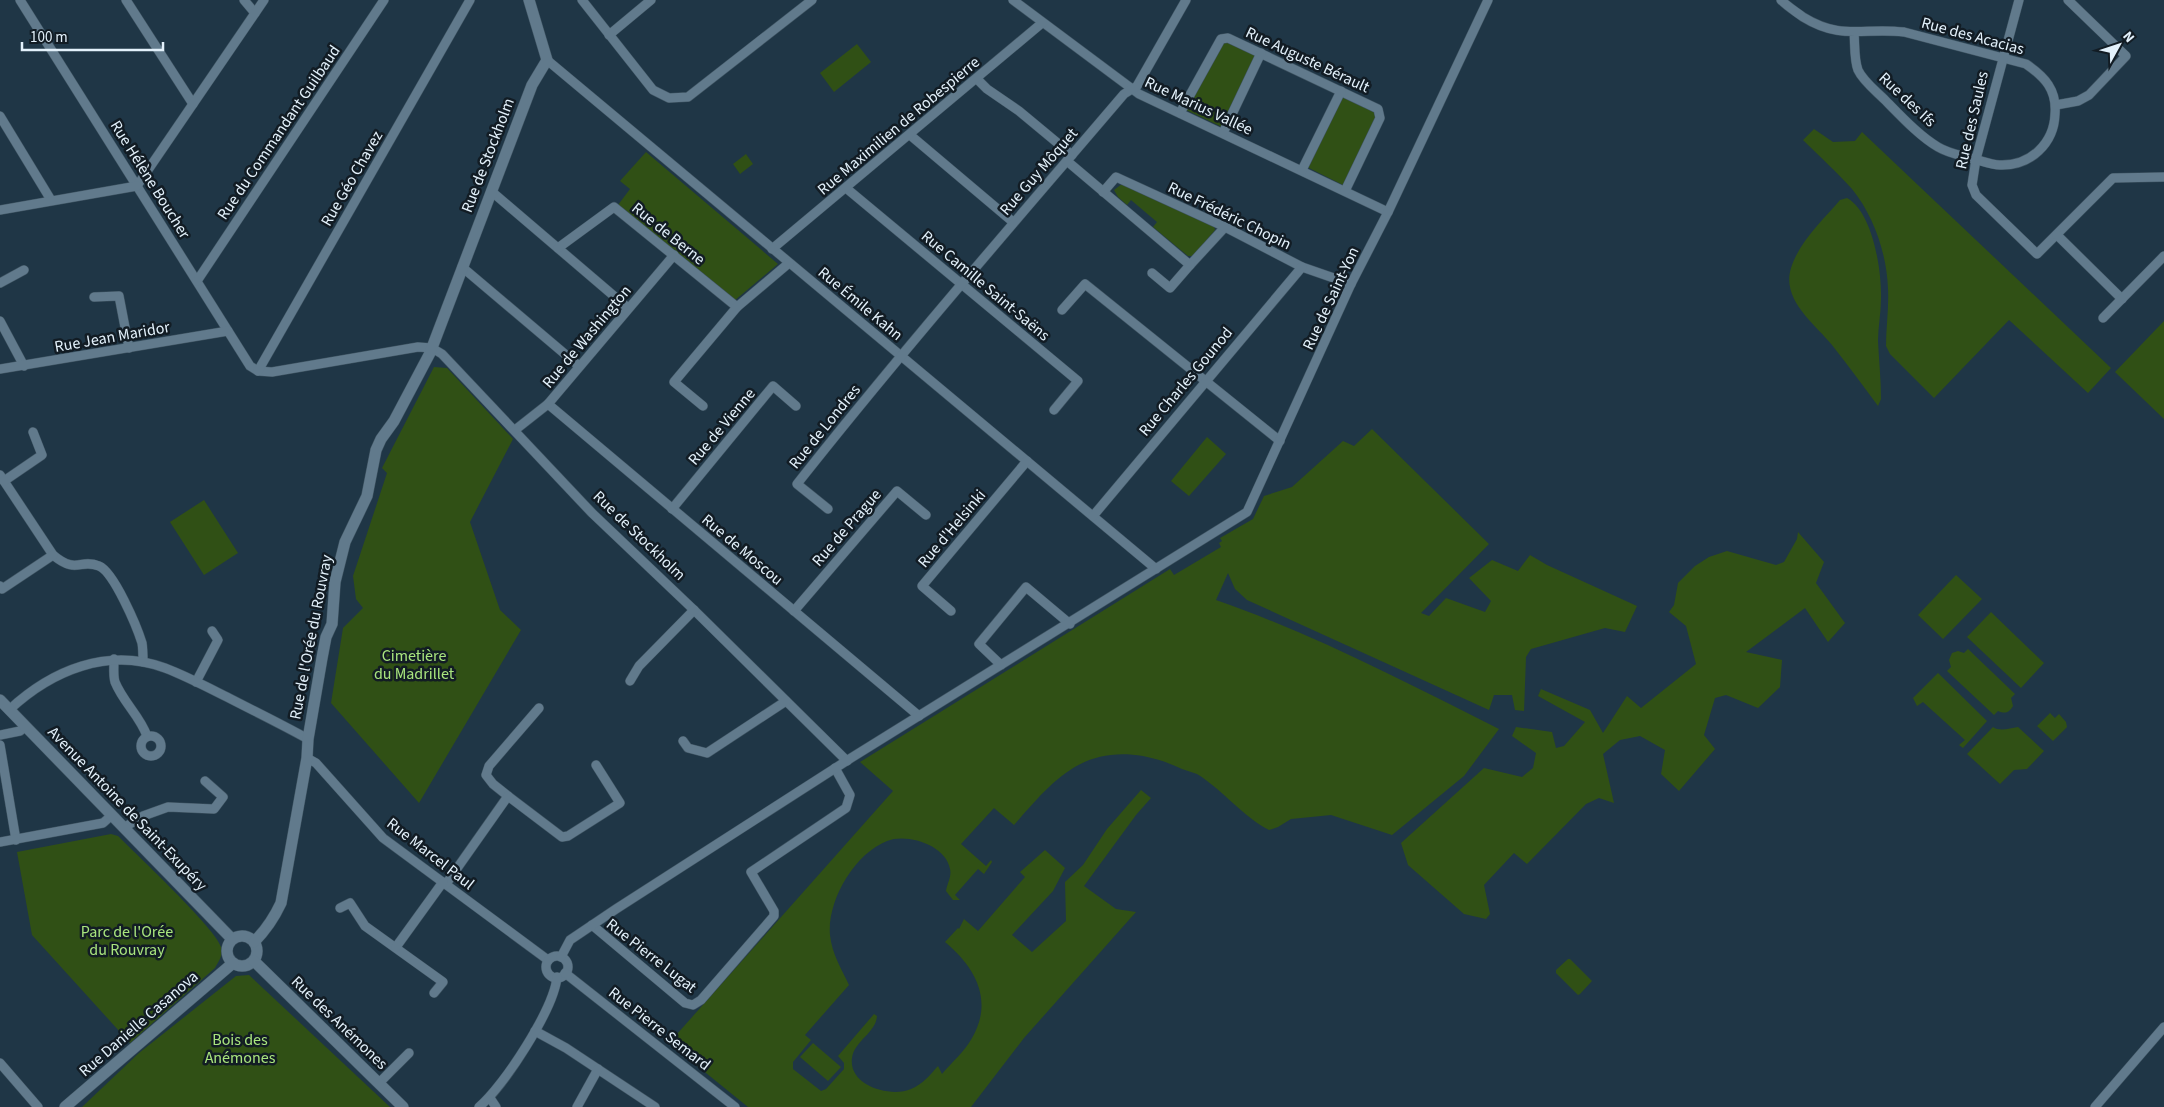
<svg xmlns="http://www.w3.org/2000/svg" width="2164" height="1107" font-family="'Source Sans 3',sans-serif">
<rect width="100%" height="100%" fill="#1f3646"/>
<!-- green -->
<g fill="#305015">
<polygon points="1227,41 1256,55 1222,127 1186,110 1223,42"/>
<polygon points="857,44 871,62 834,92 820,73"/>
<polygon points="1343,95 1376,112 1378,115 1343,185 1307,167"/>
<path d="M1814 129 1833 142 1855 141 1862 132 2111 368 2088 393 2009 320 1934 398 1890 354 1886 346C1886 327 1889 308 1888 289 1887 255 1874 216 1852 189 1837 172 1819 156 1803 140Z"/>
<polygon points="646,152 778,264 734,301 618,205 630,189 620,181"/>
<polygon points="746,154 753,164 740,174 733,164"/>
<polygon points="1122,184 1214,226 1215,230 1193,256 1188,256 1153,227 1157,222 1131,200 1127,205 1118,197 1114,190"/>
<path d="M1847 198C1873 212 1882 272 1881 299 1881 313 1878 327 1878 341 1879 361 1881 380 1881 399L1878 406C1863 386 1848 365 1832 345 1815 324 1781 300 1791 268 1799 242 1823 220 1840 200Z"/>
<polygon points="2164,321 2164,419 2115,372"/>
<polygon points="434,367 447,368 513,439 470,522 500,610 521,630 419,803 331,703 343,628 363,608 356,599 353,576 387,473 382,468"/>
<path d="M1372 429 1489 544 1421 613 1429 616 1446 598 1485 612 1491 601 1469 578 1492 560 1518 571 1530 555 1547 565 1637 606 1625 632 1605 628 1531 649 1526 657 1524 711 1515 710 1512 695H1494L1489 710 1247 600 1235 589 1228 573 1216 600C1314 634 1407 683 1499 729L1464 776 1392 835 1331 815 1291 819 1278 827 1269 830C1242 816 1223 790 1197 774 1192 772 1187 771 1182 769 1169 763 1158 759 1143 756 1080 746 1052 782 1014 825L994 808 961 844 986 866 991 860 992 862 984 874 978 869 955 895 960 900H953L946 891C947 884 952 876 950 869 946 845 907 833 887 841 854 854 827 901 830 935 832 954 841 968 849 985L805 1035 811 1040 793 1062V1069L821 1091 826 1089 844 1069V1063L838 1056 874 1014 877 1016C876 1033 854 1041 852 1058 848 1086 891 1098 911 1089 923 1084 930 1075 938 1066L942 1074C952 1062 965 1051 972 1038 994 1000 975 967 945 942L958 928 959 929 964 919 978 931 1025 877 1020 872 1045 850 1065 868 1053 891 1012 935 1032 952 1066 921 1065 882 1083 865 1107 829 1141 790 1151 798 1136 815 1084 886 1116 909 1136 912 1024 1038 971 1107H748L669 1043 893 791 860 762 1170 569 1174 575 1221 547 1219 543 1222 541 1220 538 1253 519 1264 496 1292 487 1343 441 1354 446Z"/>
<polygon points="1207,437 1226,454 1189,496 1171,481"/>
<polygon points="204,500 238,553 204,575 170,522"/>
<polygon points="1798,532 1824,562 1816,583 1845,623 1828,642 1805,608 1746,652 1782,660 1780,687 1758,708 1726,695 1715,698 1704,735 1715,749 1679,791 1661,774 1665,750 1640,736 1620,740 1603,754 1614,803 1599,798 1586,804 1527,864 1514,853 1484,885 1490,914 1486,919 1464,914 1408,865 1401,843 1484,768 1522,777 1533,768 1536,753 1512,736 1516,727 1552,732 1556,748 1564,746 1585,722 1538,696 1541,689 1590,710 1603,733 1627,696 1641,708 1696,664 1686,626 1669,612 1674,605 1678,583 1695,566 1709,557 1727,551 1776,565 1784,562 1797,539"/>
<polygon points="1956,575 1982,599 1943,639 1918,615"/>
<polygon points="1991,612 2044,663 2021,688 1967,637"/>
<path d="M1968 649 2015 694 2011 698 2013 706C2009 713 2005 714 1998 711L1994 715 1947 671 1951 667 1949 660 1952 653 1958 651 1964 653Z"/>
<polygon points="1938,673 1987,721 1963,748 1959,745 1965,740 1923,702 1917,706 1913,698"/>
<polygon points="2050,713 2055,718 2059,714 2066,722 2067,727 2053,741 2037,726"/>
<path d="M1993 727C2000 732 2010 728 2018 727L2044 751 2027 769 2014 770 2000 784 1967 754Z"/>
<path d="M111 834 118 836C136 854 216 929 221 947 223 956 219 961 215 968L130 1043 32 935 17 852Z"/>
<polygon points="1568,959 1570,959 1592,981 1580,994 1578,995 1556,973 1556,970"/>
<polygon points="249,975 390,1107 82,1107 139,1053 236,976"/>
<polygon points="813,1043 841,1067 828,1081 800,1057"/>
</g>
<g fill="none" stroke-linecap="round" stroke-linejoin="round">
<!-- minor casing -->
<g stroke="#3f5462" stroke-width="10">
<g id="minor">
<polyline points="20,0 250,366 258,371 272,372 418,347 432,348 442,354 592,513 694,610 847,761"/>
<polyline points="126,0 193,104"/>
<polyline points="244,0 255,13"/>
<polyline points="582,0 653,90 669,98 688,97 812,0"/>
<polyline points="1013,0 1139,94 1388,212"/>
<path d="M1781 0C1788 7 1795 11 1803 17 1842 41 1863 27 1904 32L2026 64C2045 77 2057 90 2055 114 2054 143 2031 166 2000 165 1990 165 1980 160 1970 158 1959 155 1948 153 1938 147 1919 136 1899 114 1884 99 1876 91 1863 81 1858 70 1854 60 1855 44 1854 32"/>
<polyline points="2019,0 1976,159 1972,185 1976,195 2037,254 2113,178 2164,177"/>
<polyline points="609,35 651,0"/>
<polyline points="547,60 1156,569"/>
<polyline points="977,79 987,89 1019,111 1072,155"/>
<polyline points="2056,105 2078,101 2089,95 2126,56 2068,0"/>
<polyline points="1180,113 1221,39 1228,38 1378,109 1380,118 1345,191"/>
<polyline points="0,116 51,200"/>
<polyline points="1223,133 1261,53"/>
<polyline points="910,135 1013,222"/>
<polyline points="1067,161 1190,265 1225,227"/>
<polyline points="1302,170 1341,91"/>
<polyline points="137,186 264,0"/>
<polyline points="846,188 1078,381 1054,410"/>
<polyline points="491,191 628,308"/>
<polyline points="1103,192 1116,177 1225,227 1302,267 1351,284"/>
<polyline points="0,210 137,186"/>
<polyline points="2057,235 2122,299"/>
<polyline points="558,248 614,207 737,307"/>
<polyline points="772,249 1042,23"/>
<polyline points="462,267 579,366"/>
<polyline points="1152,273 1170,288 1190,265"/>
<polyline points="197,281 384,0"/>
<polyline points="0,283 24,270"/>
<polyline points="94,297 119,296 129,348"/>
<polyline points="1062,310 1085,284 1280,441"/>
<polyline points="2103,318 2164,256"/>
<polyline points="0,321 24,366"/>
<polyline points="0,369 228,331"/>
<polyline points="258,371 470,0"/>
<polyline points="548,404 919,716"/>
<polyline points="703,406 674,382 737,307 789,263"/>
<polyline points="515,430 548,404 674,255"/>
<path d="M0 475 53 555C77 575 80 558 99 566 114 572 137 627 142 643 143 649 143 656 143 662"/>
<polyline points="4,481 42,455 33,432"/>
<polyline points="672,509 773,386 796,406"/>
<path d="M828 509 797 484C902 351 1014 223 1124 94L1137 86 1186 0"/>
<polyline points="1093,516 1302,267"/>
<polyline points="0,586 2,589 53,555"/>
<polyline points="794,611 897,491 926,515"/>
<polyline points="951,611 922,586 1027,461"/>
<path d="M114 659C114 666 113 676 115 682 123 702 140 716 147 736"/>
<polyline points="1001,665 979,644 1026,587 1070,624"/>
<polyline points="630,681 639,666 694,610"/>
<polyline points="196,682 218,640 212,631"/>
<path d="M9 710C52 670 108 647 165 668 186 676 207 687 227 697 254 711 281 724 308 739"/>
<polyline points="0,735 20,731 25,727"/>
<circle cx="151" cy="746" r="10"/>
<polyline points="683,741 688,748 707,753 786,701"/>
<polyline points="0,745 16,840"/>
<polyline points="307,758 316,763 383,838 548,960"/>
<polyline points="508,796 493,784 486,775 489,766 539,708"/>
<polyline points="125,827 143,816 168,807 214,809 223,797 205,781"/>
<polyline points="0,842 103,823 112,815"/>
<polyline points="446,884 508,796 562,837 568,836 620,803 596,765"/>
<polyline points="340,908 350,903 365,926 443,982 434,993"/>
<polyline points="592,925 685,1003 693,1005 701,1000 774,916 774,911 751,872 846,808 850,795 835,768"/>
<polyline points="396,947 443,882"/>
<circle cx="557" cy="967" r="11"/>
<polyline points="561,957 570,940 616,909 851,758 1247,512 1351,284 1388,212 1488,0"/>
<polyline points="565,973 735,1107"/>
<polyline points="535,1031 566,1048 655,1107"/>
<polyline points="0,1063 38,1107"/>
<polyline points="379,1083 409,1053"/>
<polyline points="490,1098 496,1107"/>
<path d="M479 1107C504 1086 554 1009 557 977"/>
<polyline points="577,1107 598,1069"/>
<polyline points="2095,1107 2164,1027"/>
</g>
</g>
<!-- tertiary casing -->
<g stroke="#3f5462" stroke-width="12">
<g id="tertiary">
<polyline points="0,700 232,939"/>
<circle cx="242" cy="951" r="15"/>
<path d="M254 942C266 930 274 918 281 903L307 758 308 739 322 658 326 637 332 624 335 582 345 542 367 496 376 450 381 439 394 421 430 353 532 85 547 60 529 0"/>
<polyline points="254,961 403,1107"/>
<polyline points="65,1107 233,963"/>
</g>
</g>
<!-- minor -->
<use href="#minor" stroke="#617a8c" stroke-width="9"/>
<!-- tertiary -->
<use href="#tertiary" stroke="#617a8c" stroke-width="11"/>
</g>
<g text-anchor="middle" stroke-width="5" stroke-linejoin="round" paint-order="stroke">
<!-- street labels -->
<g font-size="16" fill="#e3f1fb" stroke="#121c24">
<text transform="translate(1973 35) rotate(15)" y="6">Rue des Acacias</text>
<text transform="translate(1308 59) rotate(25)" y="6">Rue Auguste Bérault</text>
<text transform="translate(1908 99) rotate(43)" y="6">Rue des Ifs</text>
<text transform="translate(1199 105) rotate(25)" y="6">Rue Marius Vallée</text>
<text transform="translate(1971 120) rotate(-77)" y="6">Rue des Saules</text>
<text transform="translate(898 125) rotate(-40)" y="6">Rue Maximilien de Robespierre</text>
<text transform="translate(278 132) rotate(-56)" y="6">Rue du Commandant Guilbaud</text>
<text transform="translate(487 155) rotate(-69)" y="6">Rue de Stockholm</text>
<text transform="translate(1038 171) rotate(-49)" y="6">Rue Guy Môquet</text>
<text transform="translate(351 178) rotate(-60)" y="6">Rue Géo Chavez</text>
<text transform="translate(151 179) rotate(58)" y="6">Rue Hélène Boucher</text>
<text transform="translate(1230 215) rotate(26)" y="6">Rue Frédéric Chopin</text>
<text transform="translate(669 233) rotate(39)" y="6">Rue de Berne</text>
<text transform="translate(986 285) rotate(40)" y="6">Rue Camille Saint-Saëns</text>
<text transform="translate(1330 298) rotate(-65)" y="6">Rue de Saint-Yon</text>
<text transform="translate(861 303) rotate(40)" y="6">Rue Émile Kahn</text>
<text transform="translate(112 336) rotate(-10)" y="6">Rue Jean Maridor</text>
<text transform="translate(586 336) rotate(-50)" y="6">Rue de Washington</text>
<text transform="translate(1185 381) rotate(-50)" y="6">Rue Charles Gounod</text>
<text transform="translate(721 426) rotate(-50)" y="6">Rue de Vienne</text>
<text transform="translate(824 426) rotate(-51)" y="6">Rue de Londres</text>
<text transform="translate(846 527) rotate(-49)" y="6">Rue de Prague</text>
<text transform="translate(951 528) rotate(-50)" y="6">Rue d'Helsinki</text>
<text transform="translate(640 535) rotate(44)" y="6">Rue de Stockholm</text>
<text transform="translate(743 549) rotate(40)" y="6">Rue de Moscou</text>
<text transform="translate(310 637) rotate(-79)" y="6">Rue de l'Orée du Rouvray</text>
<text transform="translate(128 808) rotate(46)" y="6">Avenue Antoine de Saint-Exupéry</text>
<text transform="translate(431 853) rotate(38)" y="6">Rue Marcel Paul</text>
<text transform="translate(652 955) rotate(38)" y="6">Rue Pierre Lugat</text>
<text transform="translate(340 1022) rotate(44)" y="6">Rue des Anémones</text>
<text transform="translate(138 1023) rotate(-41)" y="6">Rue Danielle Casanova</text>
<text transform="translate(660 1028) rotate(38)" y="6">Rue Pierre Semard</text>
</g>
<!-- park labels -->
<g font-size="16" fill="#a9e57e" stroke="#121c24">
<text x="414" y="661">Cimetière<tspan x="414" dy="18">du Madrillet</tspan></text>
<text x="127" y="937">Parc de l'Orée<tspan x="127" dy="18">du Rouvray</tspan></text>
<text x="240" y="1045">Bois des<tspan x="240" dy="18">Anémones</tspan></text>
</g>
</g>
<!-- north arrow -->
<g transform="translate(2119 45) rotate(50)" stroke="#121c24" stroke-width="4" paint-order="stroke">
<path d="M0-4L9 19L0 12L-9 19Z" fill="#e3f1fb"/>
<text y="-8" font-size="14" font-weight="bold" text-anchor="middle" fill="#e3f1fb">N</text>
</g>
<!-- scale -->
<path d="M22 42v8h141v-8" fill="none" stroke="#e3f1fb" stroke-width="2.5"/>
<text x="30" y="42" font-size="15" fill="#e3f1fb" stroke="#121c24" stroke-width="4" paint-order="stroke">100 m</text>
</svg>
